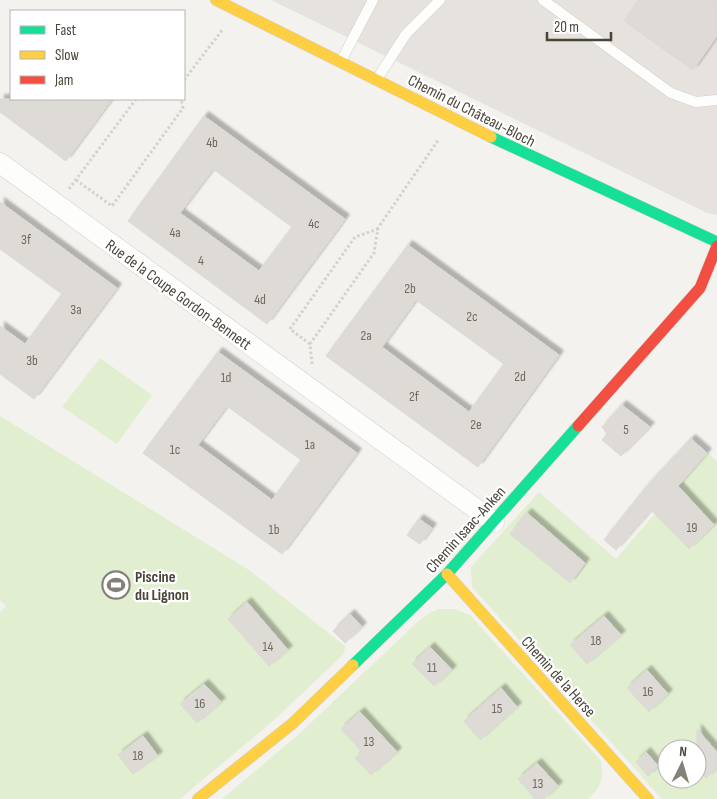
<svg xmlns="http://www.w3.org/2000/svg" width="717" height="799" font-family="'Sofia Sans Condensed',sans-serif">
<defs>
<filter id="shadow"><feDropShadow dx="4.5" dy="-4.5" stdDeviation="1" flood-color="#0004"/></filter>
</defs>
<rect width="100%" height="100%" fill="#f4f2ee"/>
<!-- industrial -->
<polygon fill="#e6e2de" points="271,0 717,0 717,215 707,213"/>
<!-- green -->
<g fill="#e1eecf" fill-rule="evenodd">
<polygon points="100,358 152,395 117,444 62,407"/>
<polygon points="0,416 249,570 345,646 344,654 274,720 180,799 0,799 0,613 6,606 0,600"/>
<path d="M708 452 717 462V799H662L472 587 471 567 539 492 616 559ZM667 749H697V779H667Z"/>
<path d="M438 609H454L470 615 601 761C604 778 601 788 588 799H222L299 734 423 617Z"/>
</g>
<!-- building -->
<g fill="#dedbd6" stroke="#dcd9d4" fill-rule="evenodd" filter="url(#shadow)">
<polygon points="640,0 717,0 717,36 693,70 624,21"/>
<polygon points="0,99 112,99 66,161 0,112"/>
<path d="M204 116 345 219 267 324 128 221ZM213 169 292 227 259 271 180 213Z"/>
<polygon points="0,202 117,288 34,399 0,374 0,326 25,344 62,294 0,249"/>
<path d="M408 245 559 355 478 467 326 356ZM416 300 504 364 469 412 382 347Z"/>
<path d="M218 352 357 453 282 554 143 453ZM227 406 301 460 272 500 198 445Z"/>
<polygon points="622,405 650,427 621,456 602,440 607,434 602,427"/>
<polygon points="691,439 707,453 678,486 714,525 689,549 651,510 616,550 604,540 646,487"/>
<polygon points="527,513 585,563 570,583 510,534"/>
<polygon points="419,519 432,528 420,544 407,535"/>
<polygon points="247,602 288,650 269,666 228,619"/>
<polygon points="350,614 362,627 345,643 333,631"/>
<polygon points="604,616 621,635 587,664 570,645"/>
<polygon points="430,647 452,670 434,686 412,664"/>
<polygon points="647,670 668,694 649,712 627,688"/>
<polygon points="204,684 221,702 197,723 180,704"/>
<polygon points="501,688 517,707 480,740 464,721"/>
<polygon points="360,712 397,752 371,775 355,758 362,752 341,729"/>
<polygon points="697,729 717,752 717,768 706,778 697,767"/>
<polygon points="143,736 158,756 133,774 118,755"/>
<polygon points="646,752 658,766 648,776 636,762"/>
<polygon points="537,763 558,786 544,799 535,799 518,779"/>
</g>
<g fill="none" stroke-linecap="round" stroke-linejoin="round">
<!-- lane casing -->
<g stroke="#d2d0cb" stroke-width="11">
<g id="lane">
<polyline points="543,0 671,93 696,102 717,100"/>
<polyline points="341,61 373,0"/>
<polyline points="377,79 406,34 440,0"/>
</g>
</g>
<!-- street casing -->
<g stroke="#d2d0cb" stroke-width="21">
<polyline id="street" points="0,163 494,522"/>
</g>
<!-- fast casing -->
<g stroke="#d3cfc5" stroke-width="12">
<g id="fast">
<polyline points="491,137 717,242"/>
<polyline points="353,665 447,574 578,426"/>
</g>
</g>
<!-- slow casing -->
<g stroke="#d3cfc5" stroke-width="12">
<g id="slow">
<polyline points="216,0 491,137"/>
<polyline points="447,574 648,799"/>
<polyline points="198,799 293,723 353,665"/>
</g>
</g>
<!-- jam casing -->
<g stroke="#d3cfc5" stroke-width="12">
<polyline id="jam" points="578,426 700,288 717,246"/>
</g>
<!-- path -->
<g stroke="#d3d2cc" stroke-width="3" stroke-dasharray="2.5 2.5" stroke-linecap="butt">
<polyline points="184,80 223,29"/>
<polyline points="76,180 112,206 183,108 181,99"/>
<polyline points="69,189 136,99"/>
<polyline points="310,344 290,329 355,237 378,229"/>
<polyline points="312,364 310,344 374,253 378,228 439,139"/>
</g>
<!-- lane -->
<use href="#lane" stroke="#fdfdfc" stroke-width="10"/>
<!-- street -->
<use href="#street" stroke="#fdfdfc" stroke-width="20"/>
<!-- fast -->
<use href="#fast" stroke="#16e098" stroke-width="11"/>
<!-- slow -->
<use href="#slow" stroke="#ffcf43" stroke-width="11"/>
<!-- jam -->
<use href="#jam" stroke="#f24e42" stroke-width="11"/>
</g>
<!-- icons -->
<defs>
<g id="stadium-ring" transform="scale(1.4375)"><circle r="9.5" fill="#fff" stroke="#868178" stroke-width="1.5"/><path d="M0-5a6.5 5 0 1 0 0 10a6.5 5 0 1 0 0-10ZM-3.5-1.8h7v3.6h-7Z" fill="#868178"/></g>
</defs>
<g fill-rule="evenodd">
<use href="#stadium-ring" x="116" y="585"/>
</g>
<g text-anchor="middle" stroke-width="4.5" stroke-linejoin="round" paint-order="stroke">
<!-- number labels -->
<g font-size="14" fill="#706a61">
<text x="212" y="147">4b</text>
<text x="314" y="228">4c</text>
<text x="175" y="237">4a</text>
<text x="26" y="244">3f</text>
<text x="201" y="265">4</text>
<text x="410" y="293">2b</text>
<text x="260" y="304">4d</text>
<text x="76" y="314">3a</text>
<text x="472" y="321">2c</text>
<text x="366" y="340">2a</text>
<text x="32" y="365">3b</text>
<text x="520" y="381">2d</text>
<text x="226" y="382">1d</text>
<text x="414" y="401">2f</text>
<text x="476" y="429">2e</text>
<text x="626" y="434">5</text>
<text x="310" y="449">1a</text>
<text x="175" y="454">1c</text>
<text x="692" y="532">19</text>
<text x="274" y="534">1b</text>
<text x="596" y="645">18</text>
<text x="268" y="651">14</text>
<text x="432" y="672">11</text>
<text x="648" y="696">16</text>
<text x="200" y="708">16</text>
<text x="497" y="713">15</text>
<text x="369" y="746">13</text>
<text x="138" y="760">18</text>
<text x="538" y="788">13</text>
</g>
<!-- street labels -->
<g font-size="16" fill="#4b4439" stroke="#fff">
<text transform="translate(472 110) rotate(27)" y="6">Chemin du Château-Bloch</text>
<text transform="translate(179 294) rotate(36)" y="6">Rue de la Coupe Gordon-Bennett</text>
<text transform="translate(465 529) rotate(-48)" y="6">Chemin Isaac-Anken</text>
<text transform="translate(559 676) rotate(48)" y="6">Chemin de la Herse</text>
</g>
<!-- poi labels -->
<g font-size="16" font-weight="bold" fill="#4b4439" stroke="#fff" text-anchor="start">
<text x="135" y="582">Piscine<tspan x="135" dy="18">du Lignon</tspan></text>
</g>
</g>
<!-- legend -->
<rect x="10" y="10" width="175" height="90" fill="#ffffff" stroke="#b7b4b0"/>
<rect x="20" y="26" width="25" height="8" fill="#16e098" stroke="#b7b4b0"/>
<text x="55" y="35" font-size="15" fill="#4b4439">Fast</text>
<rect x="20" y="51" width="25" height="8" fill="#ffcf43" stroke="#b7b4b0"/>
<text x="55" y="60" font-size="15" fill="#4b4439">Slow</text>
<rect x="20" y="76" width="25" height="8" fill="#f24e42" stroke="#b7b4b0"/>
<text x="55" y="85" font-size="15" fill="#4b4439">Jam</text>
<!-- north arrow -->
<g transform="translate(682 764) rotate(5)"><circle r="24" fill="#ffffff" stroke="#b7b4b0"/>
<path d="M0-4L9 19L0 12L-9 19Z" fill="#868178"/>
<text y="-8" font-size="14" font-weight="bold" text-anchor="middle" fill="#4b4439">N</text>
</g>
<!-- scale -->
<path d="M547 32v8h64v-8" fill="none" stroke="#4b4439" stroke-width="2.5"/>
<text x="554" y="32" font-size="15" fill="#4b4439" stroke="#ffffff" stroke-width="4" paint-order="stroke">20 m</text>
</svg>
